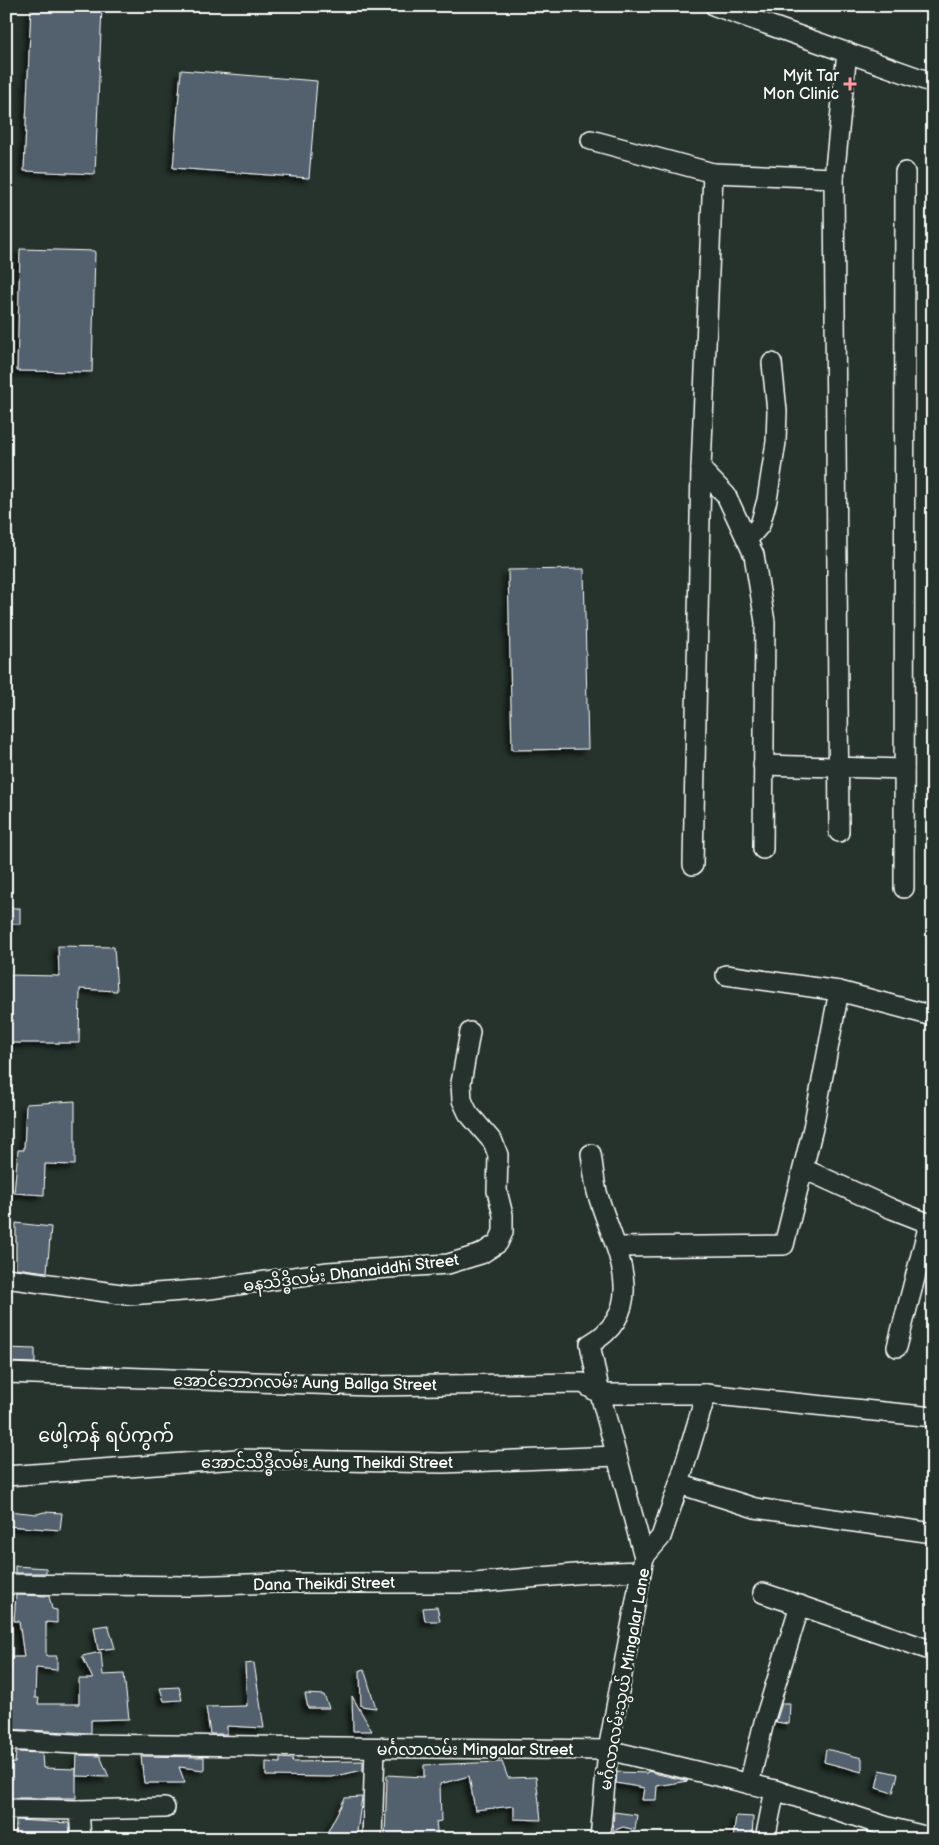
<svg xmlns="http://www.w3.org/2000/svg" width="939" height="1845" font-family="'Balsamiq Sans','Noto Sans Myanmar',sans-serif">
<defs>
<filter id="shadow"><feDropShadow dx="-4.5" dy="4.5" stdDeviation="2.5" flood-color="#0009"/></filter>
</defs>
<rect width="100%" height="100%" fill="#26332d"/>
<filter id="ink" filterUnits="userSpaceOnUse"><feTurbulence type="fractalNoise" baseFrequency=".02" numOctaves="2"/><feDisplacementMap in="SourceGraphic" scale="10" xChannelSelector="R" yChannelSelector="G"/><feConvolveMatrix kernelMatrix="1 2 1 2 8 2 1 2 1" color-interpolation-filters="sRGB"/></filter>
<g filter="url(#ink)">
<!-- building -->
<g fill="#52616d" stroke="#fff" filter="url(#shadow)">
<polygon points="31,6 102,7 95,174 24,171"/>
<polygon points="181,70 317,81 309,178 173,168"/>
<polygon points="20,249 95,251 92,372 17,371"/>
<polygon points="584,569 588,749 512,750 508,570"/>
<rect x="6" y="908" width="14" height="16"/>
<polygon points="58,946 114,947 117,991 80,989 79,1043 7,1043 6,975 59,976"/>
<polygon points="75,1101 75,1165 45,1164 44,1195 14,1193 18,1150 24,1150 26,1104"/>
<polygon points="16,1223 51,1227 47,1272 16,1268"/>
<polygon points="6,1348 35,1349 35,1363 6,1362"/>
<polygon points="8,1511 37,1514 44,1512 62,1513 60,1530 7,1526"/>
<polygon points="15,1566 46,1568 46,1573 15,1573"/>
<polygon points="16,1595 49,1596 52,1609 57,1610 57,1623 46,1622 46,1656 57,1656 57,1670 36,1668 35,1698 39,1698 38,1704 79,1704 79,1679 93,1679 82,1656 101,1652 103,1675 124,1674 129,1719 91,1720 91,1733 6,1729 6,1670 11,1670 10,1657 24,1657 19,1621 14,1621"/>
<polygon points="437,1607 440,1621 425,1621 423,1608"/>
<polygon points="108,1625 115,1648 98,1650 94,1627"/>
<polygon points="254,1663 264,1728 227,1726 227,1734 210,1734 206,1707 247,1706 245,1664"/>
<polygon points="364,1669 376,1708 361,1706 360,1670"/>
<polygon points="179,1687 182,1700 164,1701 160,1688"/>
<polygon points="305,1694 324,1695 329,1708 308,1708"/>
<polygon points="352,1696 372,1731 353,1731"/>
<polygon points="782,1703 790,1703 789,1724 776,1722"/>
<polygon points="826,1749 862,1758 862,1772 824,1762"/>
<polygon points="16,1752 42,1753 43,1768 76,1769 76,1798 8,1798 8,1764 15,1763"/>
<polygon points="77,1755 100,1756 109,1777 76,1776"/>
<polygon points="141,1756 204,1757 204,1770 179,1767 185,1783 144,1783"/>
<polygon points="280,1758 293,1759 292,1762 363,1761 363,1770 331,1777 266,1776 266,1762 280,1763"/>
<polygon points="502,1762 508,1778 536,1777 541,1820 514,1819 514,1806 475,1810 469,1776 440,1784 441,1821 436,1822 438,1839 385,1839 387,1775 424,1777 424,1765"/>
<polygon points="880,1770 898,1774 893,1793 876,1788"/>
<polygon points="648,1771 658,1774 688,1781 657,1786 656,1800 642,1800 644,1788 616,1783 617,1772 647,1773"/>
<polygon points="362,1797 356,1839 329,1839 328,1831 345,1798"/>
<polygon points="614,1812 637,1815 635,1830 623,1827 613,1831"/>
<polygon points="736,1816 753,1817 752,1839 733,1839"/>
<polygon points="16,1820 69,1823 70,1838 38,1836 38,1839 15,1839"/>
</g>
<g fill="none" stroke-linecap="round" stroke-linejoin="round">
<!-- minor casing -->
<g stroke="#fff" stroke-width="22">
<g id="minor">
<polyline points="715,6 933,83"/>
<polyline points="591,140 713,173"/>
<polyline points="701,469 726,495 754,555 765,622 763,849"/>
<polyline points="747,540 760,525 767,500 776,442 777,411 772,363"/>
<polyline points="763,765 904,769"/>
<polyline points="839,832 834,178 847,52"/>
<polyline points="693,865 701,469 713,173 834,178"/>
<polyline points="904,888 905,172"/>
<polyline points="726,975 839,991 933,1016"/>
<path d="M591 1154C593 1166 594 1180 597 1192 611 1243 654 1307 590 1344L600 1394 644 1557 608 1750 600 1839"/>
<polyline points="804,1169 892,1209 933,1225"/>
<polyline points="617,1247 784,1245 813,1128 839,991"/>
<polyline points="6,1278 128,1295 210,1289 328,1272 448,1264 481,1254 498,1243 503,1232 503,1215 497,1191 498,1155 493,1142 468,1113 462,1100 461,1083 470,1032"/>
<polyline points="897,1347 929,1224"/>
<polyline points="6,1373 370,1386 583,1383 600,1394 706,1394 933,1417"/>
<polyline points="6,1476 237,1459 443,1463 617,1456"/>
<polyline points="679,1484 755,1508 933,1533"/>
<polyline points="644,1557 661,1537 679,1484 706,1394"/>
<polyline points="6,1584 188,1586 275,1583 474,1583 586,1573 641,1571"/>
<polyline points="763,1593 933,1651"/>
<polyline points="6,1740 75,1744 608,1750 775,1790 888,1827 933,1838"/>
<polyline points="749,1784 764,1722 800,1605"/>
<polyline points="6,1809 79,1810 81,1839"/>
<polyline points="79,1810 165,1808"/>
<polyline points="372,1839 375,1748"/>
<polyline points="765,1839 775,1790"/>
</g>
</g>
<!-- minor -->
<use href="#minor" stroke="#26332d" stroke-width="19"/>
</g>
</g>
<!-- markers -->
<path fill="#ff9aa2" stroke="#26332d" stroke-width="2" d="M847.5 76.5h5v5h5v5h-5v5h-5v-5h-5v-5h5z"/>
<g text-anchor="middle" stroke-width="5" stroke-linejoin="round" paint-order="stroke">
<!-- poi labels -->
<g font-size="16" fill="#fff" stroke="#26332d" text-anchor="end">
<text x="839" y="81">Myit Tar<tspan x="839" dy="18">Mon Clinic</tspan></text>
</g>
<!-- street labels -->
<g font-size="16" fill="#fff" stroke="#26332d">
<text transform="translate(351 1272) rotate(-7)" y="6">ဓနသိဒ္ဓိလမ်း Dhanaiddhi Street</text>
<text transform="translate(305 1382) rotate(1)" y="6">အောင်ဘောဂလမ်း Aung Ballga Street</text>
<text x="327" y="1468">အောင်သိဒ္ဓိလမ်း Aung Theikdi Street</text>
<text transform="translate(324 1583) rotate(-1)" y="6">Dana Theikdi Street</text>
<text transform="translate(624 1679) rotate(-80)" y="6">မင်္ဂလာလမ်းသွယ် Mingalar Lane</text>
<text x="475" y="1755">မင်္ဂလာလမ်း Mingalar Street</text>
</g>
<!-- quarter labels -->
<g font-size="19" fill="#fff" stroke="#26332d">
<text x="106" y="1442">ဖေါ့ကန် ရပ်ကွက်</text>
</g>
</g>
<!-- margin -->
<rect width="939" height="1845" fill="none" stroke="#26332d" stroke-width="25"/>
<rect x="12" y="12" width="914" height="1820" fill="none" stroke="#fff" stroke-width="2" filter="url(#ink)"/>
</svg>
